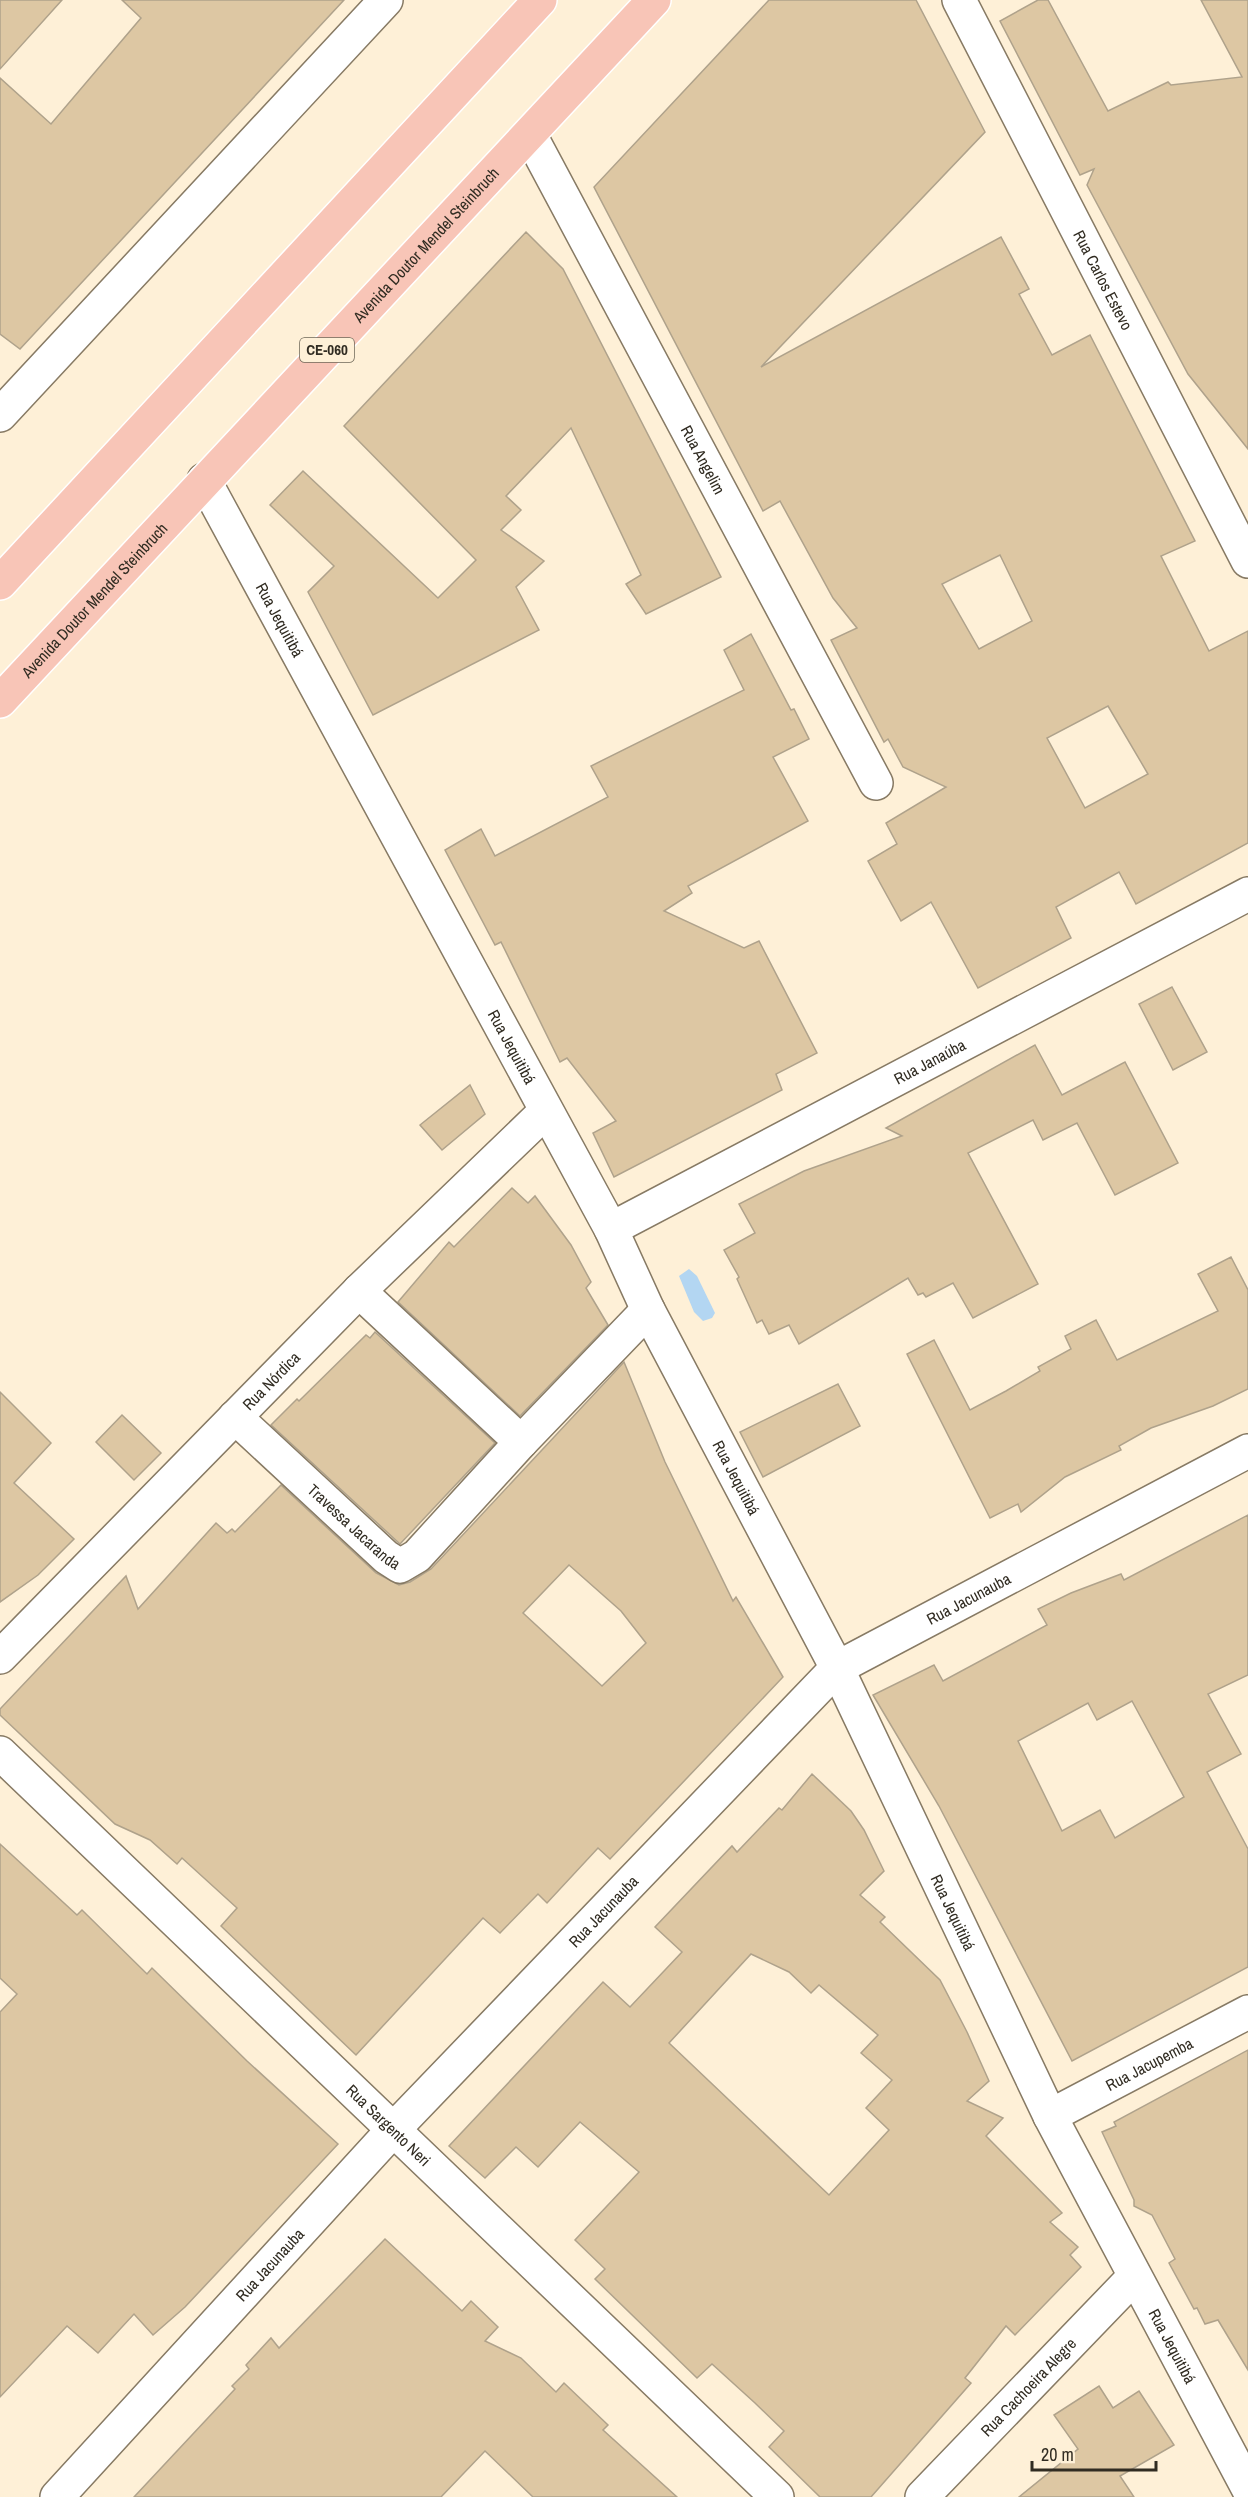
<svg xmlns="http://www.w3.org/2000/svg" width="1248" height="2497" font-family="'Archivo Narrow',sans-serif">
<rect width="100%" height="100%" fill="#fef0d7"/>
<!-- water -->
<polygon fill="#b3d6f2" points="689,1269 697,1276 715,1313 712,1318 703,1321 694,1312 679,1276"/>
<!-- building -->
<g fill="#ddc7a3" stroke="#afa28b" stroke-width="1.5" fill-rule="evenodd">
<polygon points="0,0 62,0 0,69"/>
<polygon points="122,0 344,0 20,349 0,334 0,78 51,124 141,18"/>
<path d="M769 0H916L985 132 761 367 1001 237 1029 289 1019 294 1052 355 1090 335 1195 541 1161 556 1209 651 1248 631V843L1136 904 1119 872 1056 907 1071 938 978 988 931 902 901 921 868 861 897 844 886 823 946 787 903 767 888 739 884 742 831 640 857 628 833 598 780 501 763 511 594 187ZM1000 555 1032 621 979 649 942 584ZM1108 706 1148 774 1085 808 1047 738Z"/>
<polygon points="1038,0 1048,0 1108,111 1168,82 1171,85 1242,77 1201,0 1248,0 1248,449 1188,374 1087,185 1094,169 1080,175 1000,21"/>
<polygon points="526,232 563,269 721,577 646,614 626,584 641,575 571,428 506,496 521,510 501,530 544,561 516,587 539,630 373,715 308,592 334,566 270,505 303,471 438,598 476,560 344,426"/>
<polygon points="751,634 791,710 794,709 809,739 773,757 808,821 688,886 692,893 664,911 744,948 759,941 817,1053 776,1074 782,1090 614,1177 593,1133 616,1121 567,1058 560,1062 501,942 495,945 445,850 481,829 495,856 608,797 591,766 744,690 724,650"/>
<polygon points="1172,987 1207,1052 1173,1070 1139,1004"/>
<polygon points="1035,1045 1062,1095 1125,1062 1178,1163 1115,1195 1077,1123 1043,1140 1033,1120 968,1153 1038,1284 973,1318 953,1283 926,1297 923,1293 918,1295 908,1278 799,1344 789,1325 769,1334 762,1320 757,1323 737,1279 739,1277 724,1250 755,1233 739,1204 804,1171 902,1136 886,1128"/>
<polygon points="470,1085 485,1114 442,1150 420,1125"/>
<polygon points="512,1188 528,1203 535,1196 571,1245 591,1282 586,1288 608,1325 520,1416 398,1302 449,1242 454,1247"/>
<polygon points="1231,1257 1248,1290 1248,1389 1213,1406 1151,1428 1119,1446 1121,1450 1065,1477 1021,1512 1018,1504 990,1518 907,1354 934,1340 970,1410 1006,1391 1040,1371 1038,1367 1071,1349 1065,1336 1096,1320 1117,1360 1218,1311 1198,1274"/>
<polygon points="375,1332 495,1443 400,1544 271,1425 297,1399 299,1401 366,1335 370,1338"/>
<path d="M624 1362 665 1462 733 1601 736 1597 783 1677 610 1859 598 1848 547 1903 538 1894 500 1933 483 1918 356 2055 221 1926 237 1908 182 1858 177 1864 150 1840 115 1824 0 1715V1709L126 1576 138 1609 216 1523 227 1533 232 1529 235 1532 281 1485 376 1573 399 1585 410 1582 431 1569ZM569 1565 621 1611 646 1643 602 1686 523 1613Z"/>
<polygon points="838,1384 860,1426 763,1477 740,1432"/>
<polygon points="0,1392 51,1443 14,1483 74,1539 38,1575 0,1602"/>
<polygon points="122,1415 161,1453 134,1480 96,1442"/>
<path d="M1248 1515V1675L1208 1694 1241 1754 1207 1772 1248 1849V1967L1072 2061 939 1806 873 1695 934 1665 943 1681 1047 1625 1038 1609 1071 1593 1121 1574 1124 1580ZM1132 1701 1184 1797 1115 1838 1100 1810 1062 1831 1018 1741 1088 1703 1097 1720Z"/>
<path d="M812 1774 851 1811 864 1830 884 1871 860 1895 885 1917 880 1922 940 1980 967 2032 989 2081 967 2101 1003 2118 986 2136 1062 2213 1050 2222 1078 2247 1070 2255 1081 2267 1015 2335 1006 2326 965 2378 971 2383 871 2497H820L769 2447 784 2431 755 2403 712 2364 697 2378 595 2279 605 2269 575 2240 639 2172 580 2122 538 2167 516 2147 485 2178 449 2146 603 1982 630 2007 682 1952 655 1927 732 1846 737 1852 779 1808 782 1810ZM751 1954 789 1972 811 1993 819 1985 878 2035 861 2053 892 2080 866 2108 889 2130 829 2195 669 2043Z"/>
<polygon points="0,1844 77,1915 82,1910 147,1974 152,1968 247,2061 338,2144 185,2307 153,2335 134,2314 98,2353 67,2326 0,2397 0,2012 17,1994 0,1978"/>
<polygon points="1248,2050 1248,2370 1218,2320 1205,2324 1197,2308 1194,2309 1169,2263 1175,2259 1152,2215 1134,2206 1134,2200 1102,2132 1116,2126 1114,2122"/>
<polygon points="385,2239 462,2311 471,2301 498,2327 485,2341 521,2358 556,2392 564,2383 608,2425 603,2430 677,2497 533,2497 485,2451 441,2497 134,2497 235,2389 232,2386 249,2369 246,2365 271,2338 279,2348"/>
<polygon points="1099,2386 1113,2408 1139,2391 1174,2445 1120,2476 1134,2497 1019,2497 1078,2449 1054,2415"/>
</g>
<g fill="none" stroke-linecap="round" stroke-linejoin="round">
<!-- minor casing -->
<g stroke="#877a64" stroke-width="36">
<g id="minor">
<path id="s1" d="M959 0 1248 561"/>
<path id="s2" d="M530 135 876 783"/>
<polyline points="0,415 386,0"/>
<path id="s3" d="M204 480 611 1229 648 1310 837 1668 1050 2116 1248 2488"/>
<path id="s4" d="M611 1229 1248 894"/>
<polyline points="359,1291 521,1442"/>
<path id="s5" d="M235 1417 386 1557 400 1566 417 1556 521 1442 648 1310"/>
<path id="s6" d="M0 1657 359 1291 546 1111"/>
<path id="s7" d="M0 1753 777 2497"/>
<path id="s8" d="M1050 2116 1248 2012"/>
<path id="s9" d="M57 2497 393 2130 837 1668 1248 1451"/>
<path id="s10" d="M922 2497 1134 2277"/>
</g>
</g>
<!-- highway casing -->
<g stroke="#fff" stroke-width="36">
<g id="highway">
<polyline points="0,583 540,0"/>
<path id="s11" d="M0 701 654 0"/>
</g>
</g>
<!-- minor -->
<use href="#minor" stroke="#fff" stroke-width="33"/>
<!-- highway -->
<use href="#highway" stroke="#f8c5b7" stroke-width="33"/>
</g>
<g text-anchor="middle" stroke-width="5" stroke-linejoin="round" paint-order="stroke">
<!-- shield labels -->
<rect fill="#fef0d7" stroke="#6e6758" stroke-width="1.5" x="300" y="338" width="54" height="24" rx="4.5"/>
<g font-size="15" font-weight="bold" fill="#312c22">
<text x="327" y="355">CE-060</text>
</g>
<!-- street labels -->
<g font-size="16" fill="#312c22" stroke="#fef0d7">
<text dy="6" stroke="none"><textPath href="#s11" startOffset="624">Avenida Doutor Mendel Steinbruch</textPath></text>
<text dy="6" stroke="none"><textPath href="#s1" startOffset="315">Rua Carlos Estevo</textPath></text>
<text dy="6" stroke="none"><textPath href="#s2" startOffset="368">Rua Angelim</textPath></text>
<text dy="6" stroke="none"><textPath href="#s11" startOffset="138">Avenida Doutor Mendel Steinbruch</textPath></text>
<text dy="6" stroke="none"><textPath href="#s3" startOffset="159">Rua Jequitibá</textPath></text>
<text dy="6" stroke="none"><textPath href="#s3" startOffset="645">Rua Jequitibá</textPath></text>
<text dy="6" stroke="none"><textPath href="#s4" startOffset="360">Rua Janaúba</textPath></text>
<text dy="6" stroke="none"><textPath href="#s6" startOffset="387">Rua Nórdica</textPath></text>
<text dy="6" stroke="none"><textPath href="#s3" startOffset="1131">Rua Jequitibá</textPath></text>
<text dy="6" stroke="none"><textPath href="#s5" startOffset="162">Travessa Jacaranda</textPath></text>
<text dy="6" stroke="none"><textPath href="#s9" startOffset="1287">Rua Jacunauba</textPath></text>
<text dy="6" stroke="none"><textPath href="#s9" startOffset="801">Rua Jacunauba</textPath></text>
<text dy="6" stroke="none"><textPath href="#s3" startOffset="1617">Rua Jequitibá</textPath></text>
<text dy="6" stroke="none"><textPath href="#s8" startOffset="112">Rua Jacupemba</textPath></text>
<text dy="6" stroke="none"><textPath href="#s7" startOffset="538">Rua Sargento Neri</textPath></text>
<text dy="6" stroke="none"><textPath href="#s9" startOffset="315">Rua Jacunauba</textPath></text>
<text dy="6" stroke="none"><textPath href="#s3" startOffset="2103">Rua Jequitibá</textPath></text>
<text dy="6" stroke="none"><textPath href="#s10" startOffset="153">Rua Cachoeira Alegre</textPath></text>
</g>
</g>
<!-- scale -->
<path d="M1032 2461v9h124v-9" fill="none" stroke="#312c22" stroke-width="3"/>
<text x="1041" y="2461" font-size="18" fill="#312c22" stroke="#fef0d7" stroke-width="4.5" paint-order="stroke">20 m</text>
</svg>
